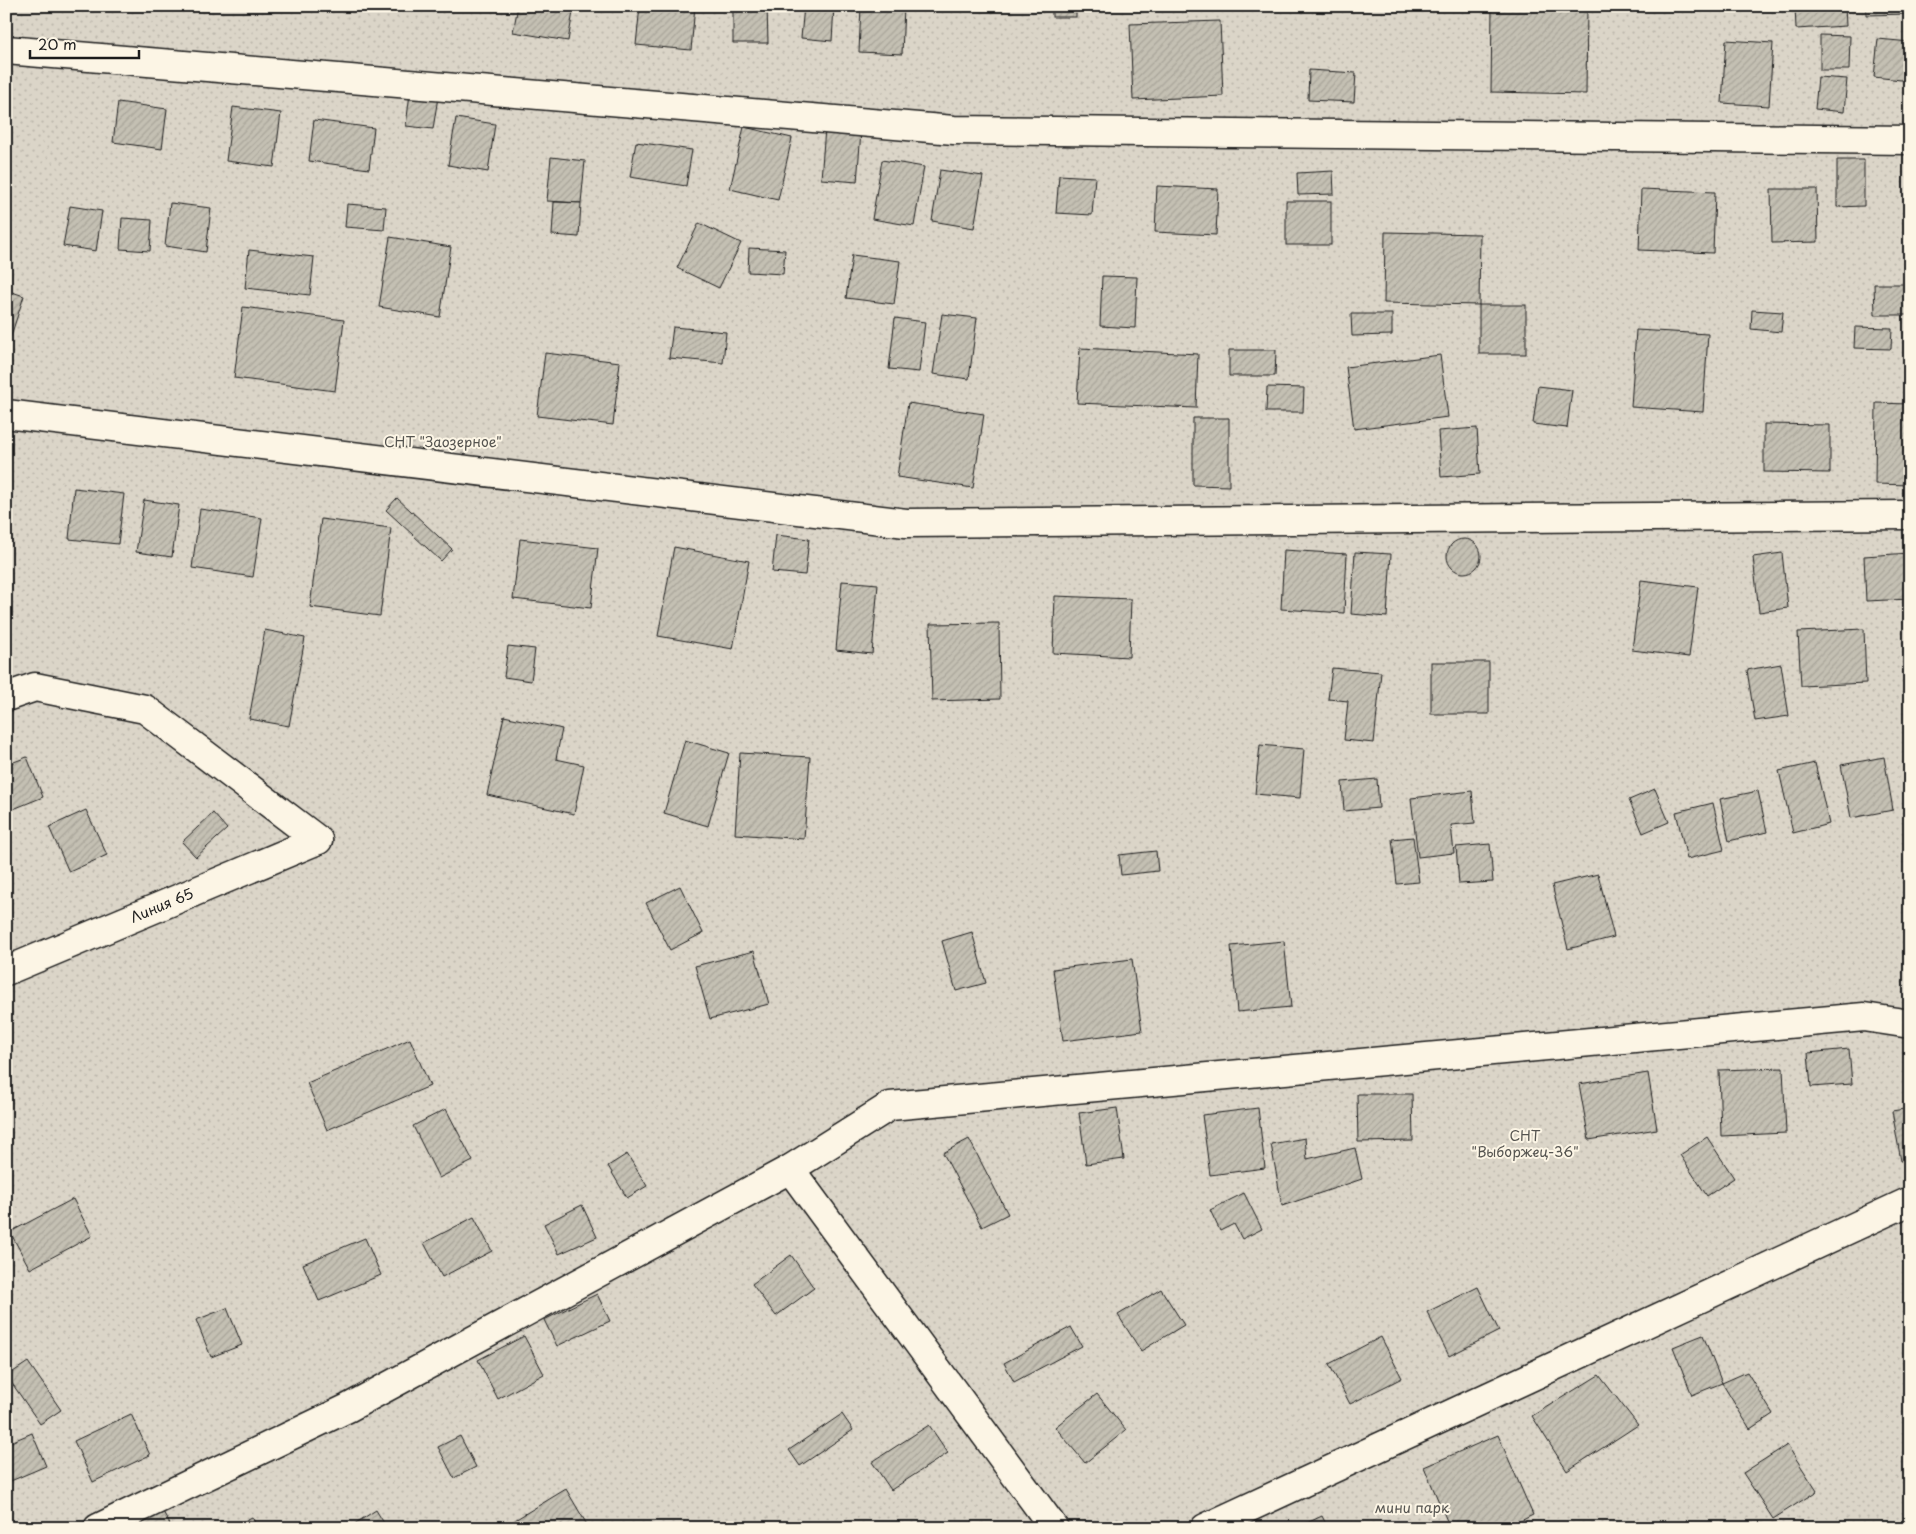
<svg xmlns="http://www.w3.org/2000/svg" width="1916" height="1534" font-family="'Playpen Sans',sans-serif">
<defs>
<pattern id="park-dots" width="8" height="8" patternUnits="userSpaceOnUse" patternTransform="scale(1.25)"><rect width="8" height="8" fill="#dbd5c8"/><path d="M2 2h.1M6 6h.1" fill="none" stroke="#bbb6ab" stroke-width="1.8" stroke-linecap="round"/></pattern>
<pattern id="building-hatch" width="6" height="6" patternUnits="userSpaceOnUse" patternTransform="scale(1.25)"><rect width="6" height="6" fill="#c4c0b3"/><path d="M-1 1l2-2M0 6l6-6M5 7l2-2" fill="none" stroke="#a8a499"/></pattern>
</defs>
<rect width="100%" height="100%" fill="#fcf5e5"/>
<filter id="ink" filterUnits="userSpaceOnUse"><feTurbulence type="fractalNoise" baseFrequency=".02" numOctaves="2"/><feDisplacementMap in="SourceGraphic" scale="10" xChannelSelector="R" yChannelSelector="G"/><feConvolveMatrix kernelMatrix="1 2 1 2 8 2 1 2 1" color-interpolation-filters="sRGB"/></filter>
<g filter="url(#ink)">
<!-- park -->
<rect fill="url(#park-dots)" stroke="#7c7872" x="6" y="6" width="1904" height="1522"/>
<!-- building -->
<g fill="url(#building-hatch)" stroke="#1c1c1c">
<polygon points="518,6 574,6 568,41 513,32"/>
<polygon points="640,6 695,6 691,50 636,45"/>
<polygon points="733,6 767,6 768,43 733,43"/>
<polygon points="804,6 834,6 832,41 801,38"/>
<polygon points="861,6 904,6 902,54 859,52"/>
<rect x="1052" y="6" width="24" height="11"/>
<polygon points="1492,6 1587,6 1586,94 1491,92"/>
<polygon points="1795,6 1845,6 1846,26 1796,29"/>
<polygon points="1866,6 1910,6 1910,14 1866,15"/>
<polygon points="1220,21 1223,96 1133,100 1130,24"/>
<polygon points="1820,35 1850,36 1849,70 1820,70"/>
<polygon points="1878,39 1910,42 1910,81 1874,77"/>
<polygon points="1726,40 1773,43 1769,106 1722,103"/>
<polygon points="1309,70 1356,73 1354,102 1308,100"/>
<polygon points="1818,77 1847,79 1844,112 1815,109"/>
<polygon points="410,93 438,97 433,129 406,126"/>
<polygon points="118,102 167,109 162,149 113,142"/>
<polygon points="233,107 281,113 274,167 226,161"/>
<polygon points="456,118 495,124 488,172 448,165"/>
<polygon points="314,120 374,128 369,169 309,161"/>
<polygon points="744,127 792,138 778,200 730,189"/>
<polygon points="825,128 861,132 857,182 821,179"/>
<polygon points="636,142 692,150 686,186 630,177"/>
<polygon points="551,157 585,161 581,203 547,201"/>
<polygon points="882,160 924,167 914,226 872,219"/>
<polygon points="1837,160 1864,160 1864,206 1837,207"/>
<polygon points="940,170 983,176 974,228 932,221"/>
<polygon points="1333,171 1334,194 1298,195 1297,173"/>
<polygon points="1059,175 1095,177 1092,215 1056,213"/>
<polygon points="1157,186 1218,189 1216,235 1155,232"/>
<polygon points="1641,189 1715,192 1713,253 1639,250"/>
<polygon points="1771,189 1817,189 1818,242 1772,243"/>
<rect x="1286" y="201" width="45" height="44"/>
<polygon points="554,202 581,203 579,237 552,235"/>
<polygon points="170,203 211,208 206,252 165,246"/>
<polygon points="347,204 386,207 384,230 345,227"/>
<polygon points="70,206 102,211 96,251 63,246"/>
<polygon points="122,218 152,220 150,251 120,249"/>
<polygon points="699,223 741,243 719,288 677,268"/>
<polygon points="1385,232 1480,234 1479,305 1384,303"/>
<polygon points="390,237 451,247 440,317 379,307"/>
<polygon points="749,248 785,250 783,274 748,272"/>
<polygon points="249,250 314,257 310,295 245,288"/>
<polygon points="852,255 900,261 894,304 846,298"/>
<polygon points="1102,276 1137,277 1135,328 1100,326"/>
<polygon points="1874,284 1909,284 1909,315 1875,315"/>
<polygon points="6,290 24,296 6,351"/>
<rect x="1479" y="305" width="47" height="49"/>
<polygon points="243,307 344,320 335,391 234,378"/>
<polygon points="1752,310 1783,312 1781,332 1751,329"/>
<polygon points="942,314 977,318 969,379 933,374"/>
<polygon points="1351,314 1392,314 1392,335 1352,336"/>
<polygon points="895,318 925,322 919,372 889,369"/>
<polygon points="673,327 726,332 723,363 669,358"/>
<polygon points="1855,327 1892,328 1891,349 1854,348"/>
<polygon points="1636,330 1708,334 1703,412 1631,407"/>
<polygon points="1080,348 1198,354 1196,408 1077,403"/>
<polygon points="1229,350 1276,350 1275,376 1229,376"/>
<polygon points="545,353 620,362 613,425 537,416"/>
<polygon points="1440,355 1448,417 1354,429 1346,367"/>
<polygon points="1538,386 1572,390 1567,428 1533,424"/>
<polygon points="1267,387 1304,388 1303,412 1266,412"/>
<polygon points="908,403 984,414 973,488 897,477"/>
<polygon points="1876,403 1910,404 1910,485 1875,484"/>
<polygon points="1193,418 1229,418 1229,486 1193,485"/>
<polygon points="1764,424 1830,425 1830,473 1764,472"/>
<polygon points="1477,428 1480,474 1441,477 1438,431"/>
<polygon points="74,488 124,494 118,544 69,539"/>
<polygon points="397,498 452,549 441,561 386,510"/>
<polygon points="144,500 179,505 172,557 136,552"/>
<polygon points="200,509 262,518 253,577 192,568"/>
<polygon points="321,519 391,528 380,616 310,607"/>
<polygon points="776,535 809,539 805,575 772,572"/>
<circle cx="1464" cy="556" r="17"/>
<polygon points="520,539 598,548 591,608 513,599"/>
<polygon points="674,547 749,561 733,649 658,636"/>
<polygon points="1284,550 1347,554 1344,613 1281,609"/>
<polygon points="1355,552 1391,554 1387,617 1351,614"/>
<polygon points="1782,553 1788,608 1759,612 1753,557"/>
<polygon points="1910,553 1910,599 1866,601 1864,556"/>
<polygon points="1641,580 1698,587 1689,657 1632,650"/>
<polygon points="842,581 878,584 872,654 836,650"/>
<polygon points="6,591 9,592 6,612"/>
<polygon points="1055,596 1131,599 1129,657 1053,653"/>
<polygon points="999,623 1000,699 932,701 930,624"/>
<polygon points="1864,629 1866,683 1801,686 1798,632"/>
<polygon points="265,630 305,638 289,726 249,719"/>
<polygon points="508,646 535,649 531,681 504,677"/>
<rect x="1431" y="662" width="58" height="52"/>
<polygon points="1781,664 1789,716 1755,721 1747,670"/>
<polygon points="1332,668 1381,672 1374,743 1344,740 1348,701 1328,699"/>
<polygon points="504,716 562,729 556,759 584,765 574,814 487,795"/>
<polygon points="685,740 729,753 708,826 664,813"/>
<polygon points="1260,745 1304,749 1300,798 1255,794"/>
<polygon points="740,753 810,757 804,839 735,834"/>
<polygon points="27,757 43,797 6,812 6,765"/>
<polygon points="1884,757 1893,810 1851,818 1841,765"/>
<polygon points="1815,763 1829,824 1793,833 1779,771"/>
<polygon points="1377,779 1379,808 1344,811 1342,782"/>
<polygon points="1655,789 1669,822 1643,833 1629,800"/>
<polygon points="1472,791 1475,823 1451,825 1454,853 1418,857 1411,798"/>
<polygon points="1758,791 1767,832 1729,841 1720,799"/>
<polygon points="1713,803 1724,850 1687,859 1676,812"/>
<polygon points="86,810 107,855 69,872 49,827"/>
<polygon points="213,813 227,829 196,857 182,842"/>
<polygon points="1413,837 1419,882 1397,884 1392,839"/>
<polygon points="1490,844 1493,882 1459,884 1456,847"/>
<polygon points="1156,851 1158,871 1121,875 1119,855"/>
<polygon points="1598,874 1614,937 1568,949 1552,885"/>
<polygon points="680,886 703,933 670,950 646,903"/>
<polygon points="972,932 986,983 956,991 942,941"/>
<polygon points="1284,941 1291,1007 1237,1012 1231,946"/>
<polygon points="754,951 769,1004 710,1019 695,966"/>
<polygon points="1132,959 1142,1031 1063,1041 1053,969"/>
<polygon points="410,1039 430,1086 327,1130 307,1083"/>
<polygon points="1849,1049 1852,1084 1811,1087 1808,1053"/>
<polygon points="1783,1068 1786,1133 1721,1136 1719,1070"/>
<polygon points="1648,1073 1657,1129 1589,1140 1579,1084"/>
<polygon points="1357,1094 1412,1094 1413,1141 1358,1142"/>
<polygon points="1117,1108 1124,1159 1086,1164 1079,1113"/>
<polygon points="1258,1108 1265,1168 1210,1175 1202,1115"/>
<polygon points="1910,1108 1910,1160 1901,1161 1892,1111"/>
<polygon points="446,1109 473,1161 439,1178 413,1126"/>
<polygon points="1707,1137 1734,1178 1707,1196 1680,1155"/>
<polygon points="1305,1138 1307,1159 1355,1148 1362,1179 1282,1206 1271,1144"/>
<polygon points="969,1139 1008,1214 982,1227 943,1153"/>
<polygon points="627,1154 647,1186 627,1198 608,1166"/>
<polygon points="1244,1193 1262,1229 1242,1239 1234,1224 1220,1231 1210,1210"/>
<polygon points="73,1199 92,1236 30,1269 10,1232"/>
<polygon points="582,1205 597,1237 559,1254 544,1224"/>
<polygon points="474,1217 492,1251 442,1277 424,1243"/>
<polygon points="365,1238 381,1275 319,1301 303,1264"/>
<polygon points="791,1255 814,1288 776,1316 752,1284"/>
<polygon points="1478,1287 1499,1331 1449,1356 1427,1312"/>
<polygon points="1161,1289 1184,1325 1141,1351 1118,1315"/>
<polygon points="597,1294 610,1321 557,1346 544,1320"/>
<polygon points="227,1308 242,1345 211,1357 196,1320"/>
<polygon points="1071,1327 1082,1346 1014,1382 1004,1363"/>
<polygon points="1703,1335 1722,1383 1692,1395 1673,1347"/>
<polygon points="524,1336 544,1374 498,1399 478,1360"/>
<polygon points="1381,1337 1402,1378 1350,1404 1329,1364"/>
<polygon points="28,1362 61,1410 40,1424 7,1376"/>
<polygon points="1747,1372 1773,1414 1750,1429 1722,1383"/>
<polygon points="1599,1375 1638,1425 1567,1471 1532,1416"/>
<polygon points="1097,1394 1126,1430 1085,1463 1055,1427"/>
<polygon points="131,1414 150,1455 93,1482 74,1441"/>
<polygon points="842,1414 853,1430 800,1466 789,1450"/>
<polygon points="929,1425 948,1453 891,1490 872,1462"/>
<polygon points="32,1433 46,1466 6,1483 6,1444"/>
<polygon points="1498,1435 1533,1515 1506,1528 1450,1528 1424,1467"/>
<polygon points="460,1436 476,1467 454,1478 438,1447"/>
<polygon points="1787,1445 1817,1491 1773,1519 1743,1473"/>
<polygon points="566,1489 589,1528 565,1528 562,1524 556,1528 506,1528 505,1526"/>
<polygon points="161,1508 172,1528 125,1528"/>
<polygon points="376,1510 387,1528 348,1528"/>
<polygon points="1322,1516 1328,1528 1296,1528"/>
<polygon points="252,1517 258,1528 230,1528"/>
<polygon points="1550,1523 1553,1528 1540,1528"/>
</g>
<g fill="none" stroke-linecap="round" stroke-linejoin="round">
<!-- minor casing -->
<g stroke="#1c1c1c" stroke-width="31">
<g id="minor">
<polyline points="6,50 954,130 1910,140"/>
<polyline points="6,414 906,523 1910,515"/>
<polyline points="6,697 35,687 145,709 318,840"/>
<path id="s1" d="M6 971 318 840"/>
<polyline points="790,1169 1054,1528"/>
<polyline points="98,1528 348,1408 790,1169 890,1106 1864,1017 1910,1024"/>
<polyline points="1205,1528 1910,1201"/>
</g>
</g>
<!-- minor -->
<use href="#minor" stroke="#fcf5e5" stroke-width="28"/>
</g>
</g>
<g text-anchor="middle" stroke-width="4" stroke-linejoin="round" paint-order="stroke">
<!-- park labels -->
<g font-size="14" fill="#555450" stroke="#fcf5e5">
<text x="443" y="447">СНТ "Заозерное"</text>
<text x="1525" y="1141">СНТ<tspan x="1525" dy="16">"Выборжец-36"</tspan></text>
<text x="1412" y="1513">мини парк</text>
</g>
<!-- street labels -->
<g font-size="14" fill="#1c1c1c" stroke="#fcf5e5">
<text dy="5" stroke="none"><textPath href="#s1" startOffset="169">Линия 65</textPath></text>
</g>
</g>
<!-- margin -->
<rect width="1916" height="1534" fill="none" stroke="#fcf5e5" stroke-width="25"/>
<rect x="12" y="12" width="1891" height="1509" fill="none" stroke="#1c1c1c" stroke-width="2" filter="url(#ink)"/>
<!-- scale -->
<path d="M30 50v8h109v-8" fill="none" stroke="#1c1c1c" stroke-width="2.5"/>
<text x="38" y="50" font-size="15" fill="#1c1c1c" stroke="#fcf5e5" stroke-width="4" paint-order="stroke">20 m</text>
</svg>
